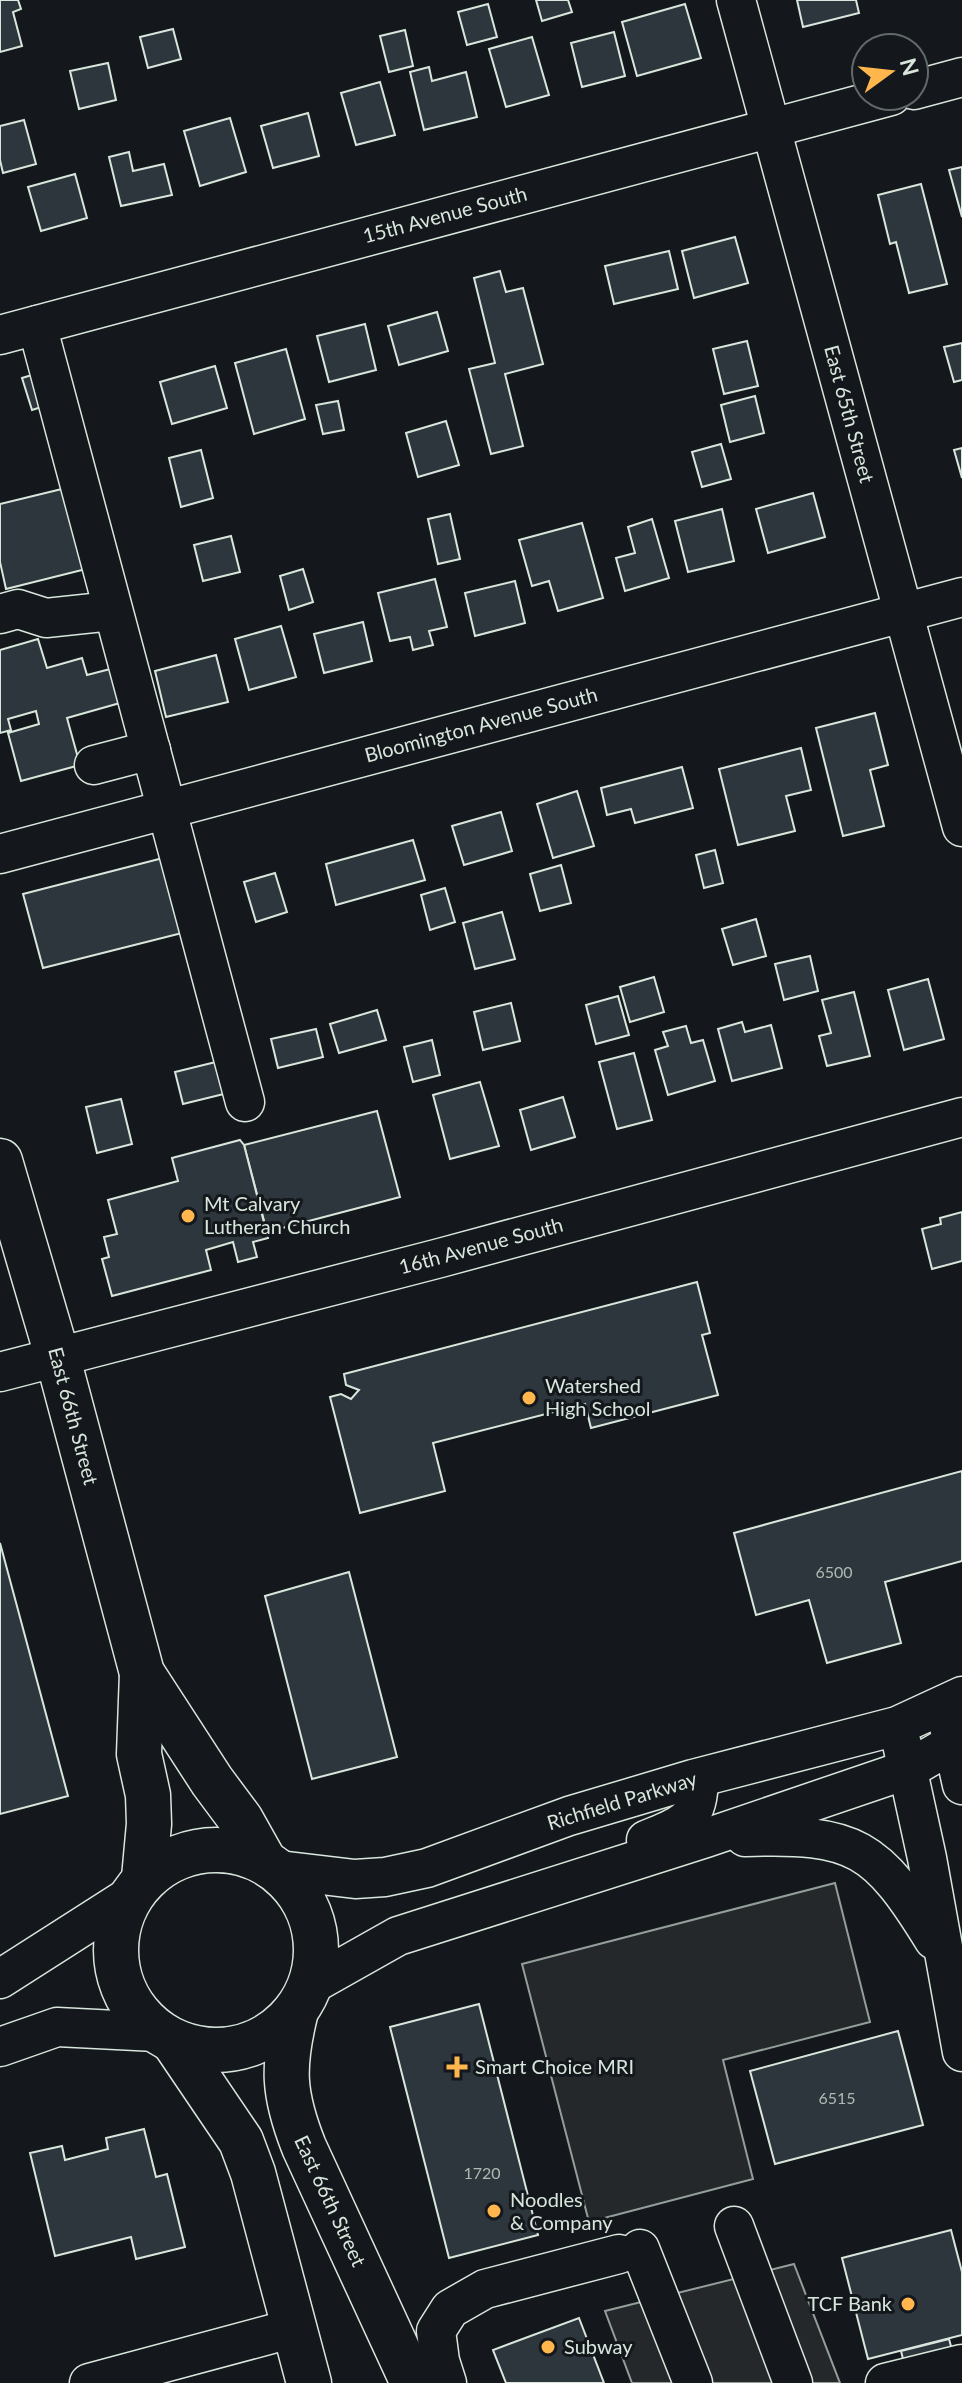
<svg xmlns="http://www.w3.org/2000/svg" width="962" height="2383" font-family="Lato,sans-serif">
<rect width="100%" height="100%" fill="#14181c"/>
<!-- parking -->
<g fill="#24282b" stroke="#939e99" stroke-width="2">
<polygon points="835,1883 870,2022 723,2060 753,2179 589,2222 522,1964"/>
<polygon points="794,2264 840,2383 632,2383 605,2311"/>
</g>
<!-- building -->
<g fill="#2c363c" stroke="#d8e6dc" stroke-width="2">
<polygon points="0,0 18,0 21,9 13,12 22,46 0,52"/>
<polygon points="536,0 568,0 572,12 542,21"/>
<polygon points="797,0 856,0 859,13 803,27"/>
<polygon points="488,4 497,37 467,45 458,12"/>
<polygon points="685,4 701,58 637,76 622,22"/>
<polygon points="173,29 181,59 148,68 140,37"/>
<polygon points="405,30 413,66 389,72 380,36"/>
<polygon points="614,32 625,76 582,87 571,43"/>
<polygon points="532,37 549,95 506,107 489,49"/>
<polygon points="108,63 116,100 79,109 70,71"/>
<polygon points="429,67 432,81 466,72 477,117 424,130 410,72"/>
<polygon points="380,82 395,135 356,145 341,93"/>
<polygon points="308,113 319,156 273,168 261,126"/>
<polygon points="230,118 246,172 200,186 184,131"/>
<polygon points="24,120 36,164 3,173 0,160 0,126"/>
<polygon points="129,152 133,171 164,164 172,195 121,206 109,157"/>
<polygon points="962,167 962,217 949,170"/>
<polygon points="75,174 87,218 41,231 28,187"/>
<polygon points="921,184 947,284 909,293 896,242 890,244 878,195"/>
<polygon points="735,237 748,283 694,298 682,251"/>
<polygon points="669,251 678,289 614,304 605,266"/>
<polygon points="500,271 506,292 523,288 543,364 505,374 523,446 491,454 469,369 495,363 474,278"/>
<polygon points="437,312 448,351 399,365 388,326"/>
<polygon points="365,324 376,370 329,382 317,336"/>
<polygon points="747,341 758,386 724,394 713,349"/>
<polygon points="962,343 962,380 954,382 944,347"/>
<polygon points="286,349 305,419 254,434 235,363"/>
<polygon points="215,366 227,408 172,424 160,382"/>
<polygon points="42,372 51,404 32,410 22,378"/>
<polygon points="755,396 764,433 730,442 721,405"/>
<polygon points="338,401 344,430 323,434 316,405"/>
<polygon points="446,421 459,465 418,477 406,433"/>
<polygon points="721,444 731,479 702,487 692,452"/>
<polygon points="962,448 962,478 954,450"/>
<polygon points="201,450 213,498 181,507 169,458"/>
<polygon points="66,488 86,569 6,589 0,562 0,504"/>
<polygon points="813,493 825,537 768,553 756,509"/>
<polygon points="722,509 734,561 688,572 675,521"/>
<polygon points="450,514 460,559 438,564 428,519"/>
<polygon points="652,519 669,578 625,591 616,558 635,553 628,527"/>
<polygon points="582,523 603,598 558,611 549,581 532,586 519,540"/>
<polygon points="231,536 240,572 203,581 194,545"/>
<polygon points="303,569 313,602 289,610 280,576"/>
<polygon points="435,579 447,627 429,631 433,645 413,650 410,637 390,641 378,593"/>
<polygon points="515,581 525,623 475,636 465,593"/>
<polygon points="363,622 372,661 324,673 314,634"/>
<polygon points="281,626 296,677 249,690 235,639"/>
<polygon points="38,639 47,668 82,658 87,675 118,667 127,701 67,718 80,765 21,781 8,733 39,724 36,711 8,719 11,730 0,733 0,650"/>
<polygon points="216,655 228,702 166,717 155,671"/>
<polygon points="875,713 888,765 870,770 884,826 843,836 816,728"/>
<polygon points="801,748 811,790 786,796 795,831 738,845 719,769"/>
<polygon points="682,767 693,808 635,823 631,809 607,815 601,788"/>
<polygon points="577,791 594,846 553,858 537,804"/>
<polygon points="501,812 512,851 464,865 452,826"/>
<polygon points="413,840 425,880 336,905 326,864"/>
<polygon points="715,850 723,883 704,888 696,855"/>
<polygon points="163,858 182,933 43,968 23,894"/>
<polygon points="561,865 571,903 540,911 530,874"/>
<polygon points="275,873 287,912 256,922 244,882"/>
<polygon points="445,888 455,922 430,930 421,895"/>
<polygon points="502,912 515,959 475,969 463,923"/>
<polygon points="756,919 766,956 733,965 722,929"/>
<polygon points="810,956 818,991 784,1000 775,964"/>
<polygon points="654,977 664,1012 630,1022 620,987"/>
<polygon points="928,979 944,1039 904,1050 888,990"/>
<polygon points="854,992 870,1056 827,1066 819,1036 831,1033 822,1000"/>
<polygon points="618,996 629,1035 596,1044 586,1005"/>
<polygon points="511,1003 520,1041 483,1050 474,1012"/>
<polygon points="377,1010 386,1040 339,1053 330,1024"/>
<polygon points="742,1022 745,1032 771,1025 782,1068 732,1081 718,1029"/>
<polygon points="686,1026 691,1043 703,1040 715,1081 668,1095 655,1050 668,1046 663,1032"/>
<polygon points="316,1029 323,1057 278,1068 271,1039"/>
<polygon points="432,1040 440,1075 413,1082 404,1047"/>
<polygon points="634,1053 652,1120 617,1129 599,1062"/>
<polygon points="228,1059 236,1091 183,1104 175,1072"/>
<polygon points="480,1082 499,1146 450,1159 433,1095"/>
<polygon points="563,1097 575,1137 531,1150 520,1110"/>
<polygon points="121,1099 132,1144 97,1153 86,1107"/>
<polygon points="377,1111 400,1197 267,1232 244,1145"/>
<polygon points="240,1140 244,1145 268,1238 253,1242 257,1257 238,1262 233,1242 206,1250 211,1270 112,1296 102,1259 109,1257 104,1237 117,1234 108,1200 178,1181 172,1158"/>
<polygon points="962,1212 962,1261 932,1269 922,1229 941,1224 940,1218"/>
<polygon points="697,1282 710,1333 702,1335 718,1395 591,1428 585,1404 433,1443 445,1491 360,1513 330,1397 341,1394 351,1399 359,1390 346,1385 344,1374"/>
<polygon points="962,1471 962,1561 885,1582 901,1643 827,1663 809,1600 756,1615 734,1533"/>
<polygon points="0,1543 68,1796 0,1814"/>
<polygon points="349,1572 397,1757 312,1779 265,1596"/>
<polygon points="479,2004 538,2235 449,2258 390,2027"/>
<polygon points="898,2031 923,2125 775,2164 750,2071"/>
<polygon points="144,2129 156,2177 167,2174 185,2247 136,2259 131,2237 55,2256 30,2153 62,2146 65,2160 108,2149 106,2138"/>
<polygon points="951,2230 962,2272 962,2335 868,2359 842,2258"/>
<polygon points="579,2318 604,2383 506,2383 493,2350"/>
<polygon points="949,2339 961,2383 909,2383 901,2351"/>
</g>
<g fill="none" stroke-linecap="round" stroke-linejoin="round">
<!-- minor casing -->
<g stroke="#d8e6dc" stroke-width="41">
<g id="minor">
<polyline points="736,0 962,827"/>
<polyline points="914,90 962,77"/>
<polyline points="37,325 245,1102"/>
<polyline points="0,335 891,96"/>
<polyline points="0,614 18,609 46,618 112,611"/>
<polyline points="94,765 151,750"/>
<polyline points="0,854 962,597"/>
<polyline points="0,1372 440,1258 962,1117"/>
<polyline points="948,1722 962,1785"/>
<polyline points="902,1744 927,1858 962,2052"/>
<path d="M745 1837C855 1833 877 1847 934 1940"/>
<path d="M646 1840C684 1824 698 1822 699 1778"/>
<polyline points="279,1870 355,1879 385,1877 427,1868 569,1816 693,1779 897,1726 962,1696"/>
<polyline points="0,1979 130,1896"/>
<polyline points="311,1985 398,1936 706,1838 909,1769 962,1738"/>
<polyline points="0,2047 57,2027 156,2032"/>
<polyline points="734,2226 793,2383"/>
<polyline points="640,2249 693,2383"/>
<polyline points="89,2383 294,2328"/>
<polyline points="447,2383 440,2361 436,2331 450,2309 485,2289 619,2254"/>
<polyline points="885,2383 962,2364"/>
</g>
</g>
<!-- major casing -->
<g stroke="#d8e6dc" stroke-width="47">
<g id="major">
<polyline points="0,1161 57,1355 142,1673 212,1781 241,1820 264,1861"/>
<polyline points="142,1673 139,1754 148,1795 149,1824 144,1878"/>
<circle cx="216" cy="1950" r="100"/>
<path d="M296 2011C282 2067 283 2094 304 2147L413 2383"/>
<polyline points="174,2042 241,2141 253,2173 309,2383"/>
</g>
</g>
<!-- minor -->
<use href="#minor" stroke="#14181c" stroke-width="38"/>
<!-- major -->
<use href="#major" stroke="#14181c" stroke-width="44"/>
</g>
<!-- markers -->
<g fill="#ffb74d" stroke="#14181c" stroke-width="3">
<circle cx="188" cy="1216" r="8"/>
<circle cx="529" cy="1398" r="8"/>
<path d="M453 2055h8v8h8v8h-8v8h-8v-8h-8v-8h8z"/>
<circle cx="494" cy="2211" r="8"/>
<circle cx="908" cy="2304" r="8"/>
<circle cx="548" cy="2347" r="8"/>
</g>
<g text-anchor="middle" stroke-width="6" stroke-linejoin="round" paint-order="stroke">
<!-- number labels -->
<g font-size="16" fill="#adbab4">
<text x="834" y="1578">6500</text>
<text x="837" y="2104">6515</text>
<text x="482" y="2179">1720</text>
</g>
<!-- street labels -->
<g font-size="20" fill="#d8e6dc" stroke="#14181c">
<text transform="translate(445 215) rotate(-15)" y="7">15th Avenue South</text>
<text transform="translate(849 414) rotate(75)" y="7">East 65th Street</text>
<text transform="translate(481 725) rotate(-15)" y="7">Bloomington Avenue South</text>
<text transform="translate(481 1246) rotate(-15)" y="7">16th Avenue South</text>
<text transform="translate(73 1416) rotate(75)" y="7">East 66th Street</text>
<text transform="translate(622 1801) rotate(-17)" y="7">Richfield Parkway</text>
<text transform="translate(330 2201) rotate(65)" y="7">East 66th Street</text>
</g>
<!-- poi labels -->
<g font-size="20" fill="#d8e6dc" stroke="#14181c" text-anchor="start">
<text x="204" y="1211">Mt Calvary<tspan x="204" dy="23">Lutheran Church</tspan></text>
<text x="545" y="1393">Watershed<tspan x="545" dy="23">High School</tspan></text>
<text x="475" y="2074">Smart Choice MRI</text>
<text x="510" y="2207">Noodles<tspan x="510" dy="23">&amp; Company</tspan></text>
<text x="892" y="2311" text-anchor="end">TCF Bank</text>
<text x="564" y="2354">Subway</text>
</g>
</g>
<!-- north arrow -->
<g transform="translate(890 72) rotate(75)"><circle r="38" fill="#14181c" stroke="#626a69" stroke-width="2"/>
<path d="M0-6L14 30L0 20L-14 30Z" fill="#ffb74d"/>
<text y="-12" font-size="22" font-weight="bold" text-anchor="middle" fill="#d8e6dc">N</text>
</g>
</svg>
